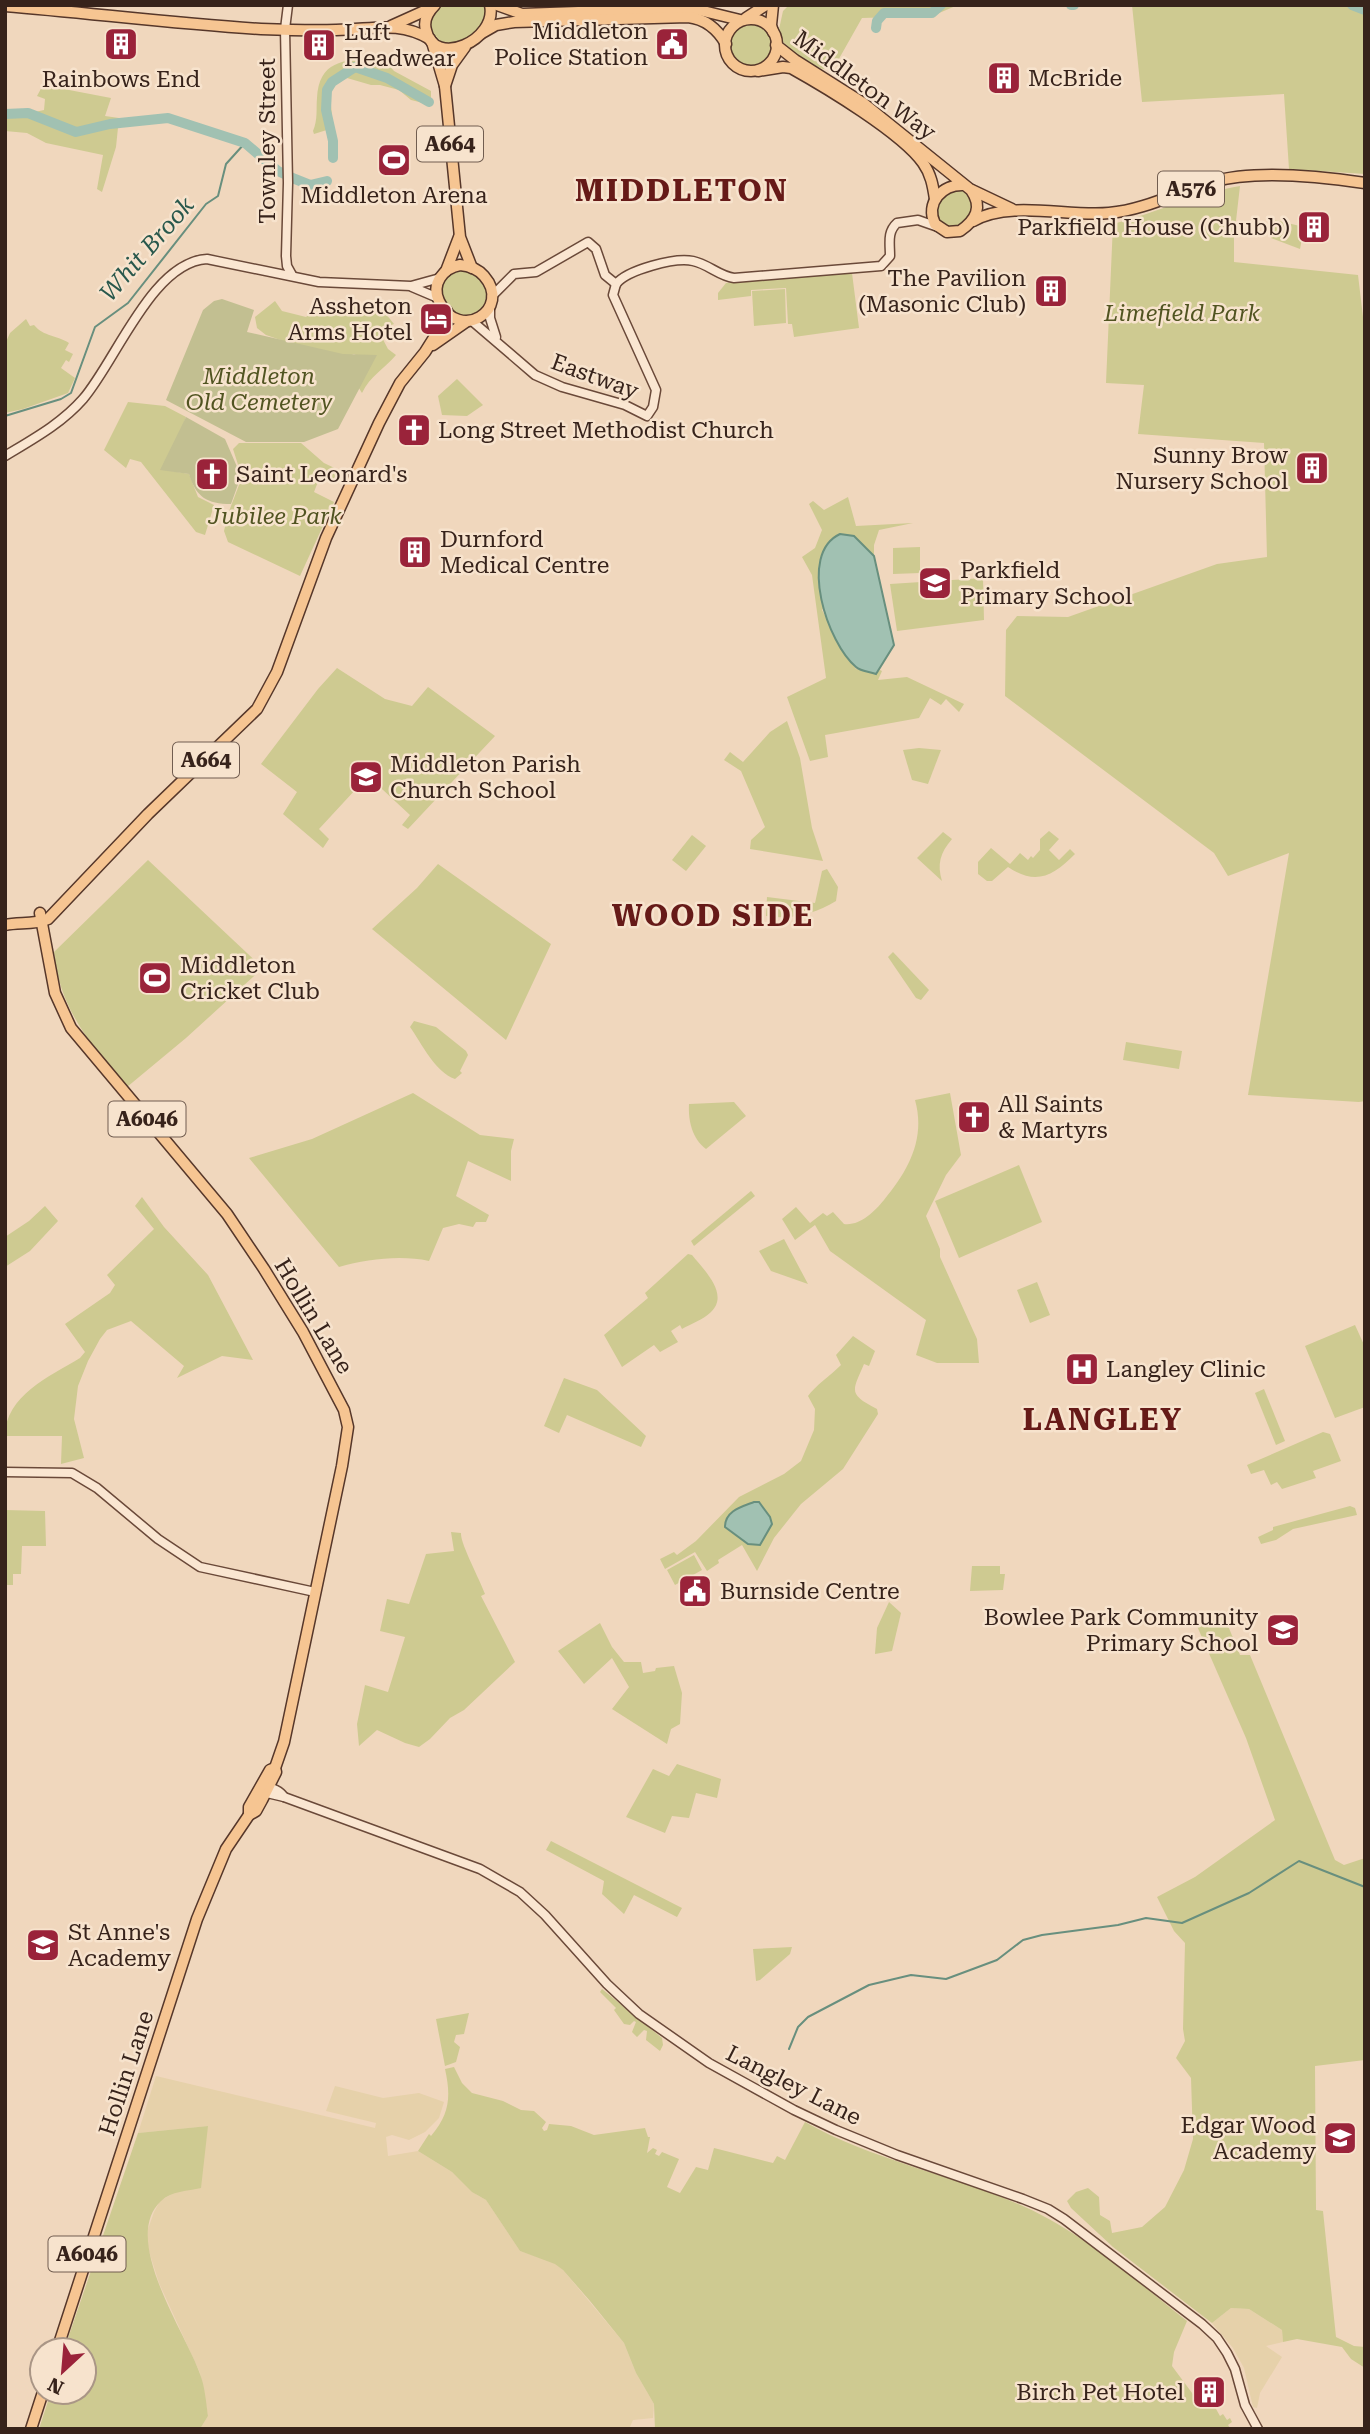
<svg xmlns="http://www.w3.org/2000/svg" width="1370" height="2434" font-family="'Roboto Serif',serif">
<rect width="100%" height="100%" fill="#f0d7bd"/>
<!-- farmland -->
<g fill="#e6d1aa">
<polygon points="156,2076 375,2128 376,2123 326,2111 335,2086 383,2098 419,2093 444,2102 439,2118 425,2132 409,2140 392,2135 386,2137 388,2156 418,2151 452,2172 477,2195 486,2200 520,2251 555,2263 563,2270 624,2343 636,2373 654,2404 653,2418 633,2420 629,2429 200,2429 208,2416 200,2373 159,2283 147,2245 148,2229 154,2212 160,2201 172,2194 208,2126 138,2133"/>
<polygon points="1231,2308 1249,2309 1282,2330 1283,2342 1266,2346 1282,2357 1260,2393 1257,2408 1253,2407 1244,2368 1233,2348 1212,2323"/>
</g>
<!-- green -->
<g fill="#ceca91">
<path d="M443 5H485C485 7 487 15 487 16 484 30 463 45 449 45 426 45 424 18 443 5Z"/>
<path d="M789 5H958L932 16 862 18 836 64 823 69C803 61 789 53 778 34L783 11Z"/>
<polygon points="1132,5 1365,5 1365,174 1289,169 1284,94 1142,102"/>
<circle cx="751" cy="45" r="21"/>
<path d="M374 58 386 62 394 71 431 91V105L411 100 399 90 380 85H371L347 78 336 82 330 94 333 128 314 134 313 131C318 119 316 110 317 98 319 61 343 60 374 58Z"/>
<polygon points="43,85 111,98 105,116 119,118 116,147 102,192 97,189 103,155 46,143 27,133 5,131 5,111 35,112 44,110 45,99 37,96"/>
<path d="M1240 186 1234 238V262L1358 275 1363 317 1365 1101 1359 1102 1248 1095 1289 853 1228 876 1214 853 1005 696 1006 630 1017 616 1068 617 1217 564 1267 557 1264 443 1138 434 1144 385 1106 383 1113 224C1156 213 1196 193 1240 186Z"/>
<path d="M962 189 971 199 972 212 959 227C939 227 935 220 938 202L952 191Z"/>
<polygon points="1271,219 1304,227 1300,249 1271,238"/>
<circle cx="464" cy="293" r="23"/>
<polygon points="852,273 859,328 794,337 792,324 788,324 786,288 751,290 751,296 718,300 718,293 726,283"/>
<polygon points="785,289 786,323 754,326 752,291"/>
<path d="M275 301 282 311 306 317C317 307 322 309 335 313 345 303 365 302 378 308 384 311 390 319 394 324L378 330 388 349 396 355C384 369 370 376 362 393L355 382 364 359 354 354 339 360 266 335 257 328 255 317Z"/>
<path d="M26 319 30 326 34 325C44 337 57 335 69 343L65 350 73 354 69 362 66 360 61 368 75 378 68 393 23 409 5 413V344L10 333Z"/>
<polygon points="457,379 483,405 467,416 442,415 438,396"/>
<polygon points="128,402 165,406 186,417 166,470 189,474 198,497 214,505 205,535 196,532 141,462 130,459 126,468 104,450"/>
<polygon points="239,443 301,443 324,463 347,474 343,483 321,474 314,492 334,502 300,576 228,542 224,531 228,514 242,477 233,449"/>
<polygon points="848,497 856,526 913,523 879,530 874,545 874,556 866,547 822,610 842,648 856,669 876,674 880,670 882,671 878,680 907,677 964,704 959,712 946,699 941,705 930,698 919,718 825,735 828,757 810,761 787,697 826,678 812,575 802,557 815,548 822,530 809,504 813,501 824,510"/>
<polygon points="920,547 920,573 893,574 893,548"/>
<polygon points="983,578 984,620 897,631 890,584"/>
<polygon points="337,668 385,699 412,706 428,687 495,736 408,829 402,825 410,815 368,776 319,829 329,839 323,848 283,814 297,792 261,764 318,689"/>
<polygon points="787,721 800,758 812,828 823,861 750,849 751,840 765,827 741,771 724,760 730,752 743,762 770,732"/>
<polygon points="919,748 941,750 928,784 912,780 903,750"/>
<path d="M1049 831 1059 839 1049 850 1059 860 1070 849 1075 854C1053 876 1036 886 1008 867L992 881H987L978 874V862L991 848 1010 864 1020 853 1028 860 1031 856 1033 858 1040 850V839Z"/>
<path d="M943 832 952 839C940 853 937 864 942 881L917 858Z"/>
<polygon points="692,835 706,846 686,871 672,860"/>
<path d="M148 860 263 968 186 1038 127 1087C91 1044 60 1011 54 952Z"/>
<polygon points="438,864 551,944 506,1040 372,929 417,888"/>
<path d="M827 869 838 887 836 901C814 914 792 920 766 916L767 897 815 903 822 871Z"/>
<polygon points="893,952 929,990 921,1000 916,998 888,957"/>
<path d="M414 1021 436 1027 466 1051 468 1055 460 1071 462 1073 455 1079C435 1072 422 1044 410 1027Z"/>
<polygon points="1126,1042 1182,1051 1179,1069 1123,1060"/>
<path d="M413 1093 480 1135 514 1139 511 1151V1181L468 1161 456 1196 489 1215 486 1222H476L473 1227 459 1224 443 1228 429 1261C401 1255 367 1259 339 1267L249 1158 312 1139Z"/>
<path d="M950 1093 961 1155 946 1175 926 1216 940 1249V1257L977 1339 979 1363H937L916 1355 926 1320 830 1251 815 1225 795 1240 782 1219 796 1207 810 1223 823 1213 827 1216 833 1212 844 1224C860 1226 874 1212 884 1200 908 1171 926 1139 915 1100Z"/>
<path d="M734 1102 746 1116 706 1149C692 1139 688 1120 689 1104Z"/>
<polygon points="1019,1165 1042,1222 959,1258 935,1201"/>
<polygon points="751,1191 755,1196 694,1246 691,1241"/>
<path d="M142 1197 164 1227 208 1275 253 1360 222 1356 177 1378 184 1366 131 1321 107 1330 100 1339 88 1361 78 1386 74 1419 84 1458 61 1464 62 1436H5C5 1396 50 1376 80 1358L85 1352 65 1324 110 1293 115 1285 107 1275 154 1229 135 1206Z"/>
<polygon points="45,1206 58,1221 30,1251 5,1267 5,1237 29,1221"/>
<polygon points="784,1239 808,1284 771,1271 759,1251"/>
<path d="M688 1254 692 1255C703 1269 730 1294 711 1312 704 1319 691 1324 682 1329L680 1325 671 1331 678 1342 660 1352 654 1345 622 1367 604 1335 648 1298 645 1293Z"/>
<polygon points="1037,1282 1050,1315 1030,1323 1017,1290"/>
<polygon points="1355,1325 1365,1347 1365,1407 1335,1418 1305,1346"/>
<path d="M853 1336 875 1351 869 1366 864 1364C852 1392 848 1394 877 1409L878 1414 843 1469 801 1504 793 1514 774 1538 757 1571 742 1545 718 1560 719 1563 707 1571 695 1552 665 1569 660 1559 674 1552 677 1555 696 1541 739 1497 784 1474 801 1461 814 1430 815 1409 808 1396C814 1387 832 1374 841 1365L836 1355Z"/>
<polygon points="564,1378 597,1390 646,1436 641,1447 567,1415 559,1433 544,1426"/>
<polygon points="1264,1389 1285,1441 1276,1445 1255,1393"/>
<polygon points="1323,1432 1330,1434 1341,1461 1313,1471 1316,1478 1282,1489 1277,1482 1271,1485 1264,1470 1251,1474 1247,1465"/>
<polygon points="1350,1506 1355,1508 1357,1515 1293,1529 1276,1540 1261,1544 1258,1537 1273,1530 1273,1527"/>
<polygon points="5,1510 45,1511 46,1546 22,1546 21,1574 13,1574 13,1585 5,1585"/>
<path d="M451 1532 461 1533C460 1543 480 1580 485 1594L481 1596 515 1662 464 1710 450 1718 430 1739 419 1747 405 1743 377 1730 359 1746 357 1724 365 1685 388 1692 405 1637 380 1631 387 1599 409 1604 426 1554 454 1551Z"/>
<polygon points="694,1555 702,1570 675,1585 667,1570"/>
<polygon points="972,1566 1000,1566 1000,1574 1005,1574 1003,1590 970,1591"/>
<polygon points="889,1602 901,1613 892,1651 875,1654 877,1628"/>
<polygon points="1224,1616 1240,1655 1250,1655 1335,1860 1344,1865 1365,1858 1365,2060 1315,2066 1316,2210 1323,2211 1336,2337 1354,2346 1365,2347 1365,2368 1351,2359 1342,2347 1297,2339 1283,2342 1282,2330 1249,2309 1231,2308 1212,2323 1113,2247 1071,2208 1067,2201 1076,2192 1088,2188 1099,2197 1100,2215 1110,2221 1112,2233 1142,2227 1165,2207 1184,2170 1193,2139 1191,2078 1176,2058 1185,2041 1183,2029 1185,1943 1174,1931 1157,1897 1195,1877 1275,1820 1246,1738 1197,1626"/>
<polygon points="600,1623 612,1647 624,1662 641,1662 643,1673 655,1671 656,1668 674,1666 682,1693 680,1724 671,1729 667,1744 612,1709 629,1687 612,1658 584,1684 558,1651"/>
<polygon points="677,1764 721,1779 717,1798 696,1793 689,1818 672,1816 665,1833 626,1817 653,1769 669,1776"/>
<polygon points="551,1841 682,1908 677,1917 634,1895 624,1914 602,1894 604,1881 546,1850"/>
<polygon points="792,1947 790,1954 760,1980 756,1981 753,1949"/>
<polygon points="602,1989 662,2038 663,2045 660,2051 646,2040 647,2031 644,2030 637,2037 632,2032 636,2022 634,2021 630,2025 624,2024 614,2010 616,2008 600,1992"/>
<polygon points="469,2013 464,2034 456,2035 454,2042 460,2047 456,2062 445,2066 436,2019"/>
<path d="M454 2067 462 2083 472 2093 503 2101 521 2110 534 2111 546 2122 542 2128 544 2131 547 2130 549 2124 571 2126 594 2135 645 2128 648 2137H650L647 2153 653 2148 657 2150 655 2154 659 2156 662 2152 679 2159 667 2187 680 2193 696 2167 708 2170 714 2148 773 2163 777 2156 785 2160 805 2122C874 2161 954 2175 1025 2207 1085 2234 1136 2281 1187 2321L1174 2352 1172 2366 1198 2401 1207 2393 1220 2416 1223 2414 1227 2420 1230 2418 1232 2422 1228 2425 1231 2429H655L654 2404 636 2373 624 2343 590 2301 563 2270 555 2264 520 2251 486 2200 472 2192 452 2172 418 2151 429 2134 431 2136C450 2114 451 2096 445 2069Z"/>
<path d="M208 2126 201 2188C188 2191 171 2191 161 2201 120 2239 186 2333 200 2374 205 2387 206 2402 208 2416L200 2429H39L51 2392H84V2350H64L138 2133Z"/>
</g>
<!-- cemetery -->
<g fill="#c2bf91">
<polygon points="222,299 254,310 247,332 343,354 377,355 338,429 304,442 246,442 166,400 203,310 214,301"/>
<path d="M186 417 225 439 241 476 231 504C207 504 196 497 189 474L160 470Z"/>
</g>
<!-- water -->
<g fill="#a1c1b2" stroke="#688f7e" stroke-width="2">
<path d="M840 534 854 536 874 556 894 645 876 674C870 672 860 671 856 667 828 644 797 554 840 534Z"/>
<path d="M754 1502H759L770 1517 772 1524 760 1545 748 1544 725 1527C725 1511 741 1507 754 1502Z"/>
</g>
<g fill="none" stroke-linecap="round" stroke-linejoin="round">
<!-- stream -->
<g stroke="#688f7e" stroke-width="2">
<polyline points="5,416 61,399 71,393 95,327 128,303 206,204 218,196 226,164 245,143"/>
<polyline points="789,2049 798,2027 808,2017 869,1985 911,1975 946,1979 997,1960 1023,1940 1042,1935 1118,1925 1146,1918 1182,1923 1249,1893 1299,1861 1365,1887"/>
</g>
<!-- river -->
<g stroke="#a1c1b2" stroke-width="10">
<polyline points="1071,5 1074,5"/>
<polyline points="1352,5 1365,10"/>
<polyline points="876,28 877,21 884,13 932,13 941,5"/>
<polyline points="5,114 28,113 76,132 110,124 168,118 245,143 278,171 295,179 310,185 327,181"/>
<polyline points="333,158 333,141 326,110 327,90 332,82 355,67 387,78 429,102"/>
</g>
<!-- secondary casing -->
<g stroke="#6a4939" stroke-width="11">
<g id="secondary">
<polyline points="288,5 285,29 288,183 286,256 287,266 292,275"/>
<path d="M616 284C627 270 675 257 693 261 708 264 719 276 734 278L881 266 890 256C890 243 887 232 897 223L918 220 938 227"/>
<polyline points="412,287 438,298"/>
<polyline points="492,296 514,274 536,272 588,242 596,249 605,275 616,284"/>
<polyline points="490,307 490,318 496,337"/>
<polyline points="472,321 535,375 562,387 625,405 647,416 653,407 656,390 613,295 616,284"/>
<path d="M5 456C33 439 61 424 83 399 116 361 152 262 207 259L319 282 411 286 440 278"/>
<polyline points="5,1472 72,1473 97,1488 158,1539 200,1567 315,1592"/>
<path d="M261 1786C270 1787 279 1789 284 1797L267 1793Z"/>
<polyline points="284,1797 480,1869 520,1892 545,1915 607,1984 639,2014 709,2063 794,2110 836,2130 897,2155 1023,2199 1048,2209 1064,2219 1202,2324 1217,2338 1227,2353 1235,2369 1245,2405 1258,2429"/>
</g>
</g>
<!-- primary casing -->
<g stroke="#56372a" stroke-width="13">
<g id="primary">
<path d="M435 5C428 12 423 20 426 30 434 69 498 40 490 5"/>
<polyline points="497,5 522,14 691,8 740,20"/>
<polyline points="773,5 771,25 773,32"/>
<path d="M5 6C91 13 176 24 261 29 286 30 312 31 336 30 372 30 397 20 430 39"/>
<polyline points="746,18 766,5"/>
<circle cx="751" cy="45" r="26"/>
<polyline points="391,26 431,8"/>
<path d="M482 33 496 25 514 22 688 17C706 19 718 30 726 44"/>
<polyline points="432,42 445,86 460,237 472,268"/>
<path d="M776 45 795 60 863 103 971 190C983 207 976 220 960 231L947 232 935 224C925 203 942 184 964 185"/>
<path d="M758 71 783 67 791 68C825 87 902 133 923 163 931 174 933 186 935 199"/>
<polyline points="445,86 452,65 465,47"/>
<polyline points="972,190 1012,209"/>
<path d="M973 221C1011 200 1067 217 1109 213 1145 210 1177 192 1211 182 1256 169 1319 176 1365 183"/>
<path d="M460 265C470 266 478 269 484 276 513 309 459 344 439 301 431 284 443 268 460 265Z"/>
<polyline points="446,271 459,237"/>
<polyline points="433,345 466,322"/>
<polyline points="40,913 55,993 71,1028 227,1214 264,1269 303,1332 344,1410 348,1427 342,1466 284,1742 275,1768 276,1772 262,1800 256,1811 249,1815 226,1849 197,1919 57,2350"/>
<path d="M5 925C20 922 33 925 48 919L148 814 257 709 277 672 326 538 379 423 400 383 425 352 442 325 447 311"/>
<polyline points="249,1815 249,1807 270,1770 275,1768"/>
<polyline points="31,2429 43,2392"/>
</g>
</g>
<!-- secondary -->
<use href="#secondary" stroke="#fae6d1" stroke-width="8"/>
<!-- primary -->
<use href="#primary" stroke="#f6c592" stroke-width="10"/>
</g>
<!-- icons -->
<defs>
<g id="building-square" transform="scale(1.75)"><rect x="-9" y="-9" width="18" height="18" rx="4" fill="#9a233a" stroke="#f7e3cd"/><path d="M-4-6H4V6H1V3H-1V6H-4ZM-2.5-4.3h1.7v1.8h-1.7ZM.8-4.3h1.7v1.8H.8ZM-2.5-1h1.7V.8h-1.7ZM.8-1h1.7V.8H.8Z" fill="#fff"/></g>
<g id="civic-square" transform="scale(1.75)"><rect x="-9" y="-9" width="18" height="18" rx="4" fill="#9a233a" stroke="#f7e3cd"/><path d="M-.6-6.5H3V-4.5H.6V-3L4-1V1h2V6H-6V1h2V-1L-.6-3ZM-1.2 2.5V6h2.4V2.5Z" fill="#fff"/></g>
<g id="stadium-square" transform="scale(1.75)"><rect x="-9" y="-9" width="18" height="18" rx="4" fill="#9a233a" stroke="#f7e3cd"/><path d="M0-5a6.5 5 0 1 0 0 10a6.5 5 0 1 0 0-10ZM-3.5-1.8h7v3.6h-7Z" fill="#fff"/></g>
<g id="hotel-square" transform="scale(1.75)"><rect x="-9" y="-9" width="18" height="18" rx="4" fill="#9a233a" stroke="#f7e3cd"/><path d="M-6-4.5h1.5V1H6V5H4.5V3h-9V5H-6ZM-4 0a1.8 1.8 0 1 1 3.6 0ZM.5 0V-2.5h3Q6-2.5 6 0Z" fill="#fff"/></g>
<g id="church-square" transform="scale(1.75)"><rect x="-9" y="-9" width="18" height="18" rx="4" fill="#9a233a" stroke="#f7e3cd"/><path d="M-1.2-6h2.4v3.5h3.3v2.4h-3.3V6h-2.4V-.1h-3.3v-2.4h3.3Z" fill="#fff"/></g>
<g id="school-square" transform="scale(1.75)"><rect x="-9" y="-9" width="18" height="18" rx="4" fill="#9a233a" stroke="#f7e3cd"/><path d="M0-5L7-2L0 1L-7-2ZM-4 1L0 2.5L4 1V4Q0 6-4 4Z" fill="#fff"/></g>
<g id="hospital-square" transform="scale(1.75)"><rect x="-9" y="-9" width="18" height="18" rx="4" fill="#9a233a" stroke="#f7e3cd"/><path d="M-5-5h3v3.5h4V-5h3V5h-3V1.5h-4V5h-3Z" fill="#fff"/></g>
</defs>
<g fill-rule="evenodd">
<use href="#building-square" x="121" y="44"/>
<use href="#civic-square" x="672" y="44"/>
<use href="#building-square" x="319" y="45"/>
<use href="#building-square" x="1004" y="78"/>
<use href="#stadium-square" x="394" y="160"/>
<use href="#building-square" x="1314" y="227"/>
<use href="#building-square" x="1051" y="291"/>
<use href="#hotel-square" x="436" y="319"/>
<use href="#church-square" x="414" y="430"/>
<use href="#building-square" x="1312" y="468"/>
<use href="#church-square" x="212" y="474"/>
<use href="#building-square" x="415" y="552"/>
<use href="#school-square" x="935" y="583"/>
<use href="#school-square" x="366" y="777"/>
<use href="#stadium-square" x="155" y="978"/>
<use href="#church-square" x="974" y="1117"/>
<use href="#hospital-square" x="1082" y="1369"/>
<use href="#civic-square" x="695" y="1591"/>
<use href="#school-square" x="1283" y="1630"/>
<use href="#school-square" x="43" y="1945"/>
<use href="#school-square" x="1340" y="2138"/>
<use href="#building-square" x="1209" y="2392"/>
</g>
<g text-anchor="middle" stroke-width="5" stroke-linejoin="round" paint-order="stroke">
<!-- shield labels -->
<g fill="#f7e3cd" stroke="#715d50" stroke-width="2">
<rect x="417" y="126.5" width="66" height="35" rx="5"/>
<rect x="1158" y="171.5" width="66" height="35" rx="5"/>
<rect x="173" y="742.5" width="66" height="35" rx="5"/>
<rect x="108.5" y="1101.5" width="77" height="35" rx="5"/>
<rect x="48.5" y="2236.5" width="77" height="35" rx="5"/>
</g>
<g font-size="21" font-weight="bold" fill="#37231b">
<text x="450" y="151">A664</text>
<text x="1191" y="196">A576</text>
<text x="206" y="767">A664</text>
<text x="147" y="1126">A6046</text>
<text x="87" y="2261">A6046</text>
</g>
<!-- poi labels -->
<g font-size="23" fill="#37231b" stroke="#f7e3cd" text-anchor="start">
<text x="648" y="39" text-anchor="end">Middleton<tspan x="648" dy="26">Police Station</tspan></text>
<text x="344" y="40">Luft<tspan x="344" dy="26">Headwear</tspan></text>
<text x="1028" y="86">McBride</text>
<text x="121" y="87" text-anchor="middle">Rainbows End</text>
<text x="394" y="203" text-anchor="middle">Middleton Arena</text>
<text x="1290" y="235" text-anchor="end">Parkfield House (Chubb)</text>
<text x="1026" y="286" text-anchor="end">The Pavilion<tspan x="1026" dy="26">(Masonic Club)</tspan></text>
<text x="412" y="314" text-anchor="end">Assheton<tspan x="412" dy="26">Arms Hotel</tspan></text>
<text x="438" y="438">Long Street Methodist Church</text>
<text x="1288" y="463" text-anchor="end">Sunny Brow<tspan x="1288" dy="26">Nursery School</tspan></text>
<text x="236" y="482">Saint Leonard's</text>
<text x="440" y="547">Durnford<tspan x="440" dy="26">Medical Centre</tspan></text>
<text x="960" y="578">Parkfield<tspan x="960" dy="26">Primary School</tspan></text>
<text x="390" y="772">Middleton Parish<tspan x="390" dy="26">Church School</tspan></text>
<text x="180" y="973">Middleton<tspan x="180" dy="26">Cricket Club</tspan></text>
<text x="998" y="1112">All Saints<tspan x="998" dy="26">&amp; Martyrs</tspan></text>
<text x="1106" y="1377">Langley Clinic</text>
<text x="720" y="1599">Burnside Centre</text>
<text x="1258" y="1625" text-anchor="end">Bowlee Park Community<tspan x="1258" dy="26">Primary School</tspan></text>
<text x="68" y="1940">St Anne's<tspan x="68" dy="26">Academy</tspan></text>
<text x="1316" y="2133" text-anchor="end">Edgar Wood<tspan x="1316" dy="26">Academy</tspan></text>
<text x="1184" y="2400" text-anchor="end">Birch Pet Hotel</text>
</g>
<!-- street labels -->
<g font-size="23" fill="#37231b" stroke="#f7e3cd">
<text transform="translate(865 85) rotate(36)" y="8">Middleton Way</text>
<text transform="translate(267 141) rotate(-90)" y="8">Townley Street</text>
<text transform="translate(595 376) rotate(20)" y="8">Eastway</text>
<text transform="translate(314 1316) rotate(59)" y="8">Hollin Lane</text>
<text transform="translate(126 2073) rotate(-72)" y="8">Hollin Lane</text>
<text transform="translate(794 2085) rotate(27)" y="8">Langley Lane</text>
</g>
<!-- park labels -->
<g font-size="23" font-style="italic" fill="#515421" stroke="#f7e3cd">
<text x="1182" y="321">Limefield Park</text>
<text x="259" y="384">Middleton<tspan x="259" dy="26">Old Cemetery</tspan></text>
<text x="275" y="524">Jubilee Park</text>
</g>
<!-- water labels -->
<g font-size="24" font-style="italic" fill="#29584c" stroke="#f7e3cd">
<text transform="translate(147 249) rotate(-49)" y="8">Whit Brook</text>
</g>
<!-- district labels -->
<g font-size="30" font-weight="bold" letter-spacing="2" fill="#661a18" stroke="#f7e3cd">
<text x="682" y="201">MIDDLETON</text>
<text x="713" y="926">WOOD SIDE</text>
<text x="1103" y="1430">LANGLEY</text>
</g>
</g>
<!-- border -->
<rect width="1370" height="2434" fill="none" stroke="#37231b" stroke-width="14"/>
<!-- north arrow -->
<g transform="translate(63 2371) rotate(206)"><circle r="33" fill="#f7e3cd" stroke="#aa9686" stroke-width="2"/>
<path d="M0-5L12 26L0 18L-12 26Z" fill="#9a233a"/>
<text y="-10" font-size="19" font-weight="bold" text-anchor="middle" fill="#37231b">N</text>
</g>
</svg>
